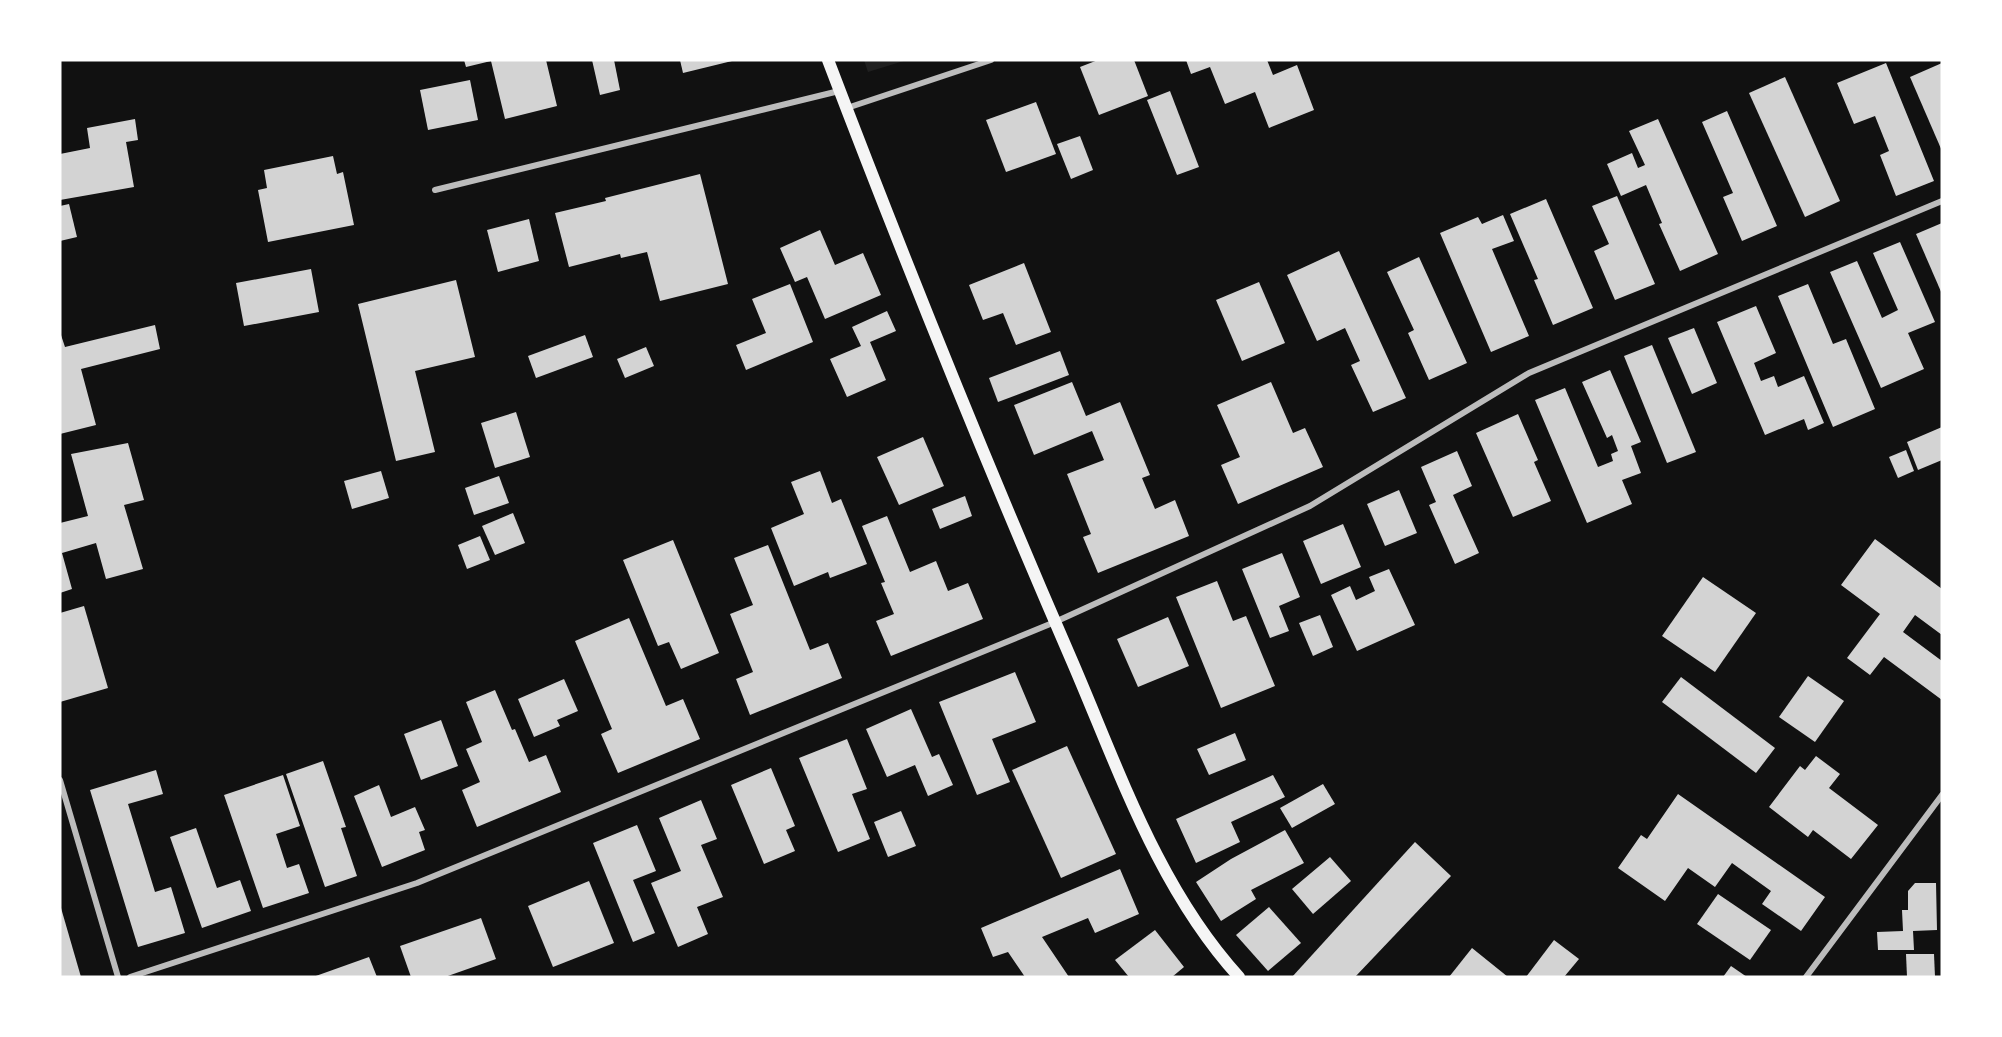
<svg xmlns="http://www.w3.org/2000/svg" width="2002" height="1037" font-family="Quicksand,sans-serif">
<rect width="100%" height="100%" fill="#111"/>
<!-- green -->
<polygon fill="#202020" points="864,60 907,60 868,72"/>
<!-- building -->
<g fill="#d3d3d3">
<polygon points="464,60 546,60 557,106 505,119 491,61 466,67"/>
<polygon points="592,60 614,60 620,90 600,95"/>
<polygon points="680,60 732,60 732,61 683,73"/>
<polygon points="1098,60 1134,60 1148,96 1099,115 1080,67"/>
<polygon points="1186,60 1267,60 1273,75 1297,65 1314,110 1269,128 1255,92 1225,104 1210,67 1191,74"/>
<polygon points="1886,63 1934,181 1896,196 1880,155 1889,151 1875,116 1854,124 1837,83"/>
<polygon points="1942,63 1942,151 1910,77"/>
<polygon points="1785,77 1840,201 1805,217 1749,93"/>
<polygon points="470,80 478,120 428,130 420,90"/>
<polygon points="1170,91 1199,167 1177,175 1147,100"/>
<polygon points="1036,102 1056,154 1006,172 986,120"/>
<polygon points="1727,111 1777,226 1742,241 1723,197 1733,193 1702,122"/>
<polygon points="135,119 138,140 126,142 134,187 60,200 60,154 90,148 87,128"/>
<polygon points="1658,119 1718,254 1680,271 1659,224 1662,223 1646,185 1621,196 1607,164 1632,153 1638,168 1645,165 1629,131"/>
<polygon points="1080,136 1093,170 1071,179 1057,144"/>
<polygon points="333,156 337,174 343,172 354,225 268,242 258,190 267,188 264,170"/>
<polygon points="700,174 728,284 660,301 647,252 621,258 620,254 569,267 555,213 606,201 605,198"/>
<polygon points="1617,196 1655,284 1615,300 1594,251 1609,244 1592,206"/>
<polygon points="1546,199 1593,308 1553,325 1534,280 1538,279 1510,214"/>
<polygon points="69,204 77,237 60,241 60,206"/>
<polygon points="1503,215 1514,241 1492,249 1529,336 1491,352 1440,233 1478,217 1482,224"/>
<polygon points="529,219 539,261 498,272 487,230"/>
<polygon points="1942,223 1942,294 1916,234"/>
<polygon points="820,230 835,265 863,253 881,295 825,319 807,277 795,282 780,248"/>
<polygon points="1900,242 1935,322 1908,333 1924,369 1881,388 1830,272 1857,261 1882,318 1898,310 1873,253"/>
<polygon points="1339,251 1406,398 1373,412 1351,365 1360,361 1345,328 1317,341 1287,275"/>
<polygon points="1419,257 1467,363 1429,380 1408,333 1414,330 1387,272"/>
<polygon points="1024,263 1051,332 1016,345 1003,313 983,320 969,285"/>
<polygon points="311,269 319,312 244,326 236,283"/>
<polygon points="456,280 475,357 415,371 435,452 396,461 358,304"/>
<polygon points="1259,282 1285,343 1242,361 1216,300"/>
<polygon points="790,284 813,342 746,370 736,345 766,333 752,299"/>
<polygon points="1808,284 1833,344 1846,339 1875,409 1833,427 1778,296"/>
<polygon points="1756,306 1776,353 1754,363 1761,381 1774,376 1778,387 1804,376 1824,423 1808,430 1804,419 1765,435 1717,322"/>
<polygon points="887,311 896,331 870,342 886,380 847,397 830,359 861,346 852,327"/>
<polygon points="155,325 160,349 81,369 96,425 60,434 60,332 65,347"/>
<polygon points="1694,328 1717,383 1692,394 1668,338"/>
<polygon points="585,335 593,357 536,378 528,356"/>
<polygon points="1652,345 1696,452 1667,463 1624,356"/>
<polygon points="646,347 654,366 625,378 617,359"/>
<polygon points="1060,351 1069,375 998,402 989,378"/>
<polygon points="1610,370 1641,442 1631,446 1641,473 1622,480 1632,504 1587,523 1535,400 1565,388 1598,467 1613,461 1611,454 1618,451 1612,435 1607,438 1582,382"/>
<polygon points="1072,382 1086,416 1120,402 1150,475 1142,478 1155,509 1175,500 1189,536 1098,573 1083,537 1091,534 1067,474 1104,460 1092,431 1034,455 1014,405"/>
<polygon points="1271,382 1293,433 1305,428 1323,467 1238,504 1221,465 1240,457 1217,405"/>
<polygon points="516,412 530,457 495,468 481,423"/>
<polygon points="1518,414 1538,460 1534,462 1551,501 1513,517 1476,433"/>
<polygon points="1942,427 1942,460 1918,470 1907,442"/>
<polygon points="923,437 944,486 899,505 877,457"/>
<polygon points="128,443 144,500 124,505 143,569 106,579 96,543 62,553 72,589 60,593 60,523 88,516 71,454"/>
<polygon points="1906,450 1914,471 1898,478 1889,457"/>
<polygon points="1457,451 1472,486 1453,495 1479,553 1455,564 1429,505 1436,502 1421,467"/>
<polygon points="381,471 389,498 352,509 344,481"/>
<polygon points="820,471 832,503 841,499 867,564 830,578 828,572 794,586 771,528 804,514 791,482"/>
<polygon points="499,476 509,503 474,515 465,488"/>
<polygon points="1399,490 1417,533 1385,546 1367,504"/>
<polygon points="965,496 972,516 940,529 932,509"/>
<polygon points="513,513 525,543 495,555 482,526"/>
<polygon points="887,516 910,572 936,561 948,591 968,583 983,619 891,656 876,621 894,614 881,583 885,582 862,526"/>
<polygon points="1343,524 1361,567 1321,584 1303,541"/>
<polygon points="480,536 490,560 467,569 458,545"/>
<polygon points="1875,539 1942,589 1942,635 1915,615 1903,632 1942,661 1942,700 1884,657 1870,675 1847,658 1880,614 1841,585"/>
<polygon points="673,540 719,653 681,669 669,642 658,646 623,560"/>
<polygon points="768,545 810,650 828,643 842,678 750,715 736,679 753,672 730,614 753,605 734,558"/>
<polygon points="1282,553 1300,597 1279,606 1289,631 1270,638 1242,569"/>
<polygon points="1389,569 1415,625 1357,651 1331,595 1350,586 1356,600 1375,591 1369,577"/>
<polygon points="1703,577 1756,613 1715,672 1662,636"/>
<polygon points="1217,581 1233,621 1246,616 1275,686 1221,708 1176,597"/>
<polygon points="84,606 108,688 60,702 60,613"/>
<polygon points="1320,615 1333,647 1313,656 1299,623"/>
<polygon points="1168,617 1189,666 1138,687 1117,639"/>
<polygon points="629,618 666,706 683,699 700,739 618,773 601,734 612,729 575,641"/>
<polygon points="1015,672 1036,722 992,739 1010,782 977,795 939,702"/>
<polygon points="1808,676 1844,701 1815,742 1779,717"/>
<polygon points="1681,677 1775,748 1756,773 1662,702"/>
<polygon points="564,679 578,711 557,720 560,726 534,737 518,699"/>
<polygon points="495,690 512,730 515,729 529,762 546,755 561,792 477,827 462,790 480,782 466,749 482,742 466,702"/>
<polygon points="911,709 932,757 939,754 953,785 928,796 915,765 887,777 866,729"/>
<polygon points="441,720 458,766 421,780 404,734"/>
<polygon points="1235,733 1246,760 1209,775 1197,749"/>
<polygon points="847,739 867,789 852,794 870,839 838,852 799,758"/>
<polygon points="1067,746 1116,854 1061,878 1012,770"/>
<polygon points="1816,756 1840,774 1829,788 1878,825 1851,859 1813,830 1808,837 1769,807 1800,766 1805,770"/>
<polygon points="323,761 346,827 341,828 357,876 325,887 286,774"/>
<polygon points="771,768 795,826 786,830 795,851 764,864 731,785"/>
<polygon points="156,770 163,794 128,804 155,892 171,887 185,933 138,947 90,790"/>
<polygon points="283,775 300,826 276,834 287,868 299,864 309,893 263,908 224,795"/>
<polygon points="1273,775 1285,797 1231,822 1240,842 1196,863 1176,819"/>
<polygon points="1323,784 1335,804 1292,828 1280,808"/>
<polygon points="379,785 391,817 415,807 425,830 419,832 425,850 382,867 354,796"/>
<polygon points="1678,794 1825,897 1801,931 1762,904 1771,891 1732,863 1715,887 1688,868 1665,901 1618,868 1641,835 1647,839"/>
<polygon points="701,800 717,839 701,845 723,897 697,907 708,934 678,947 651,883 681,871 659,818"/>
<polygon points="901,811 916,846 888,857 874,822"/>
<polygon points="637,825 656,871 633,880 655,933 633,942 593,843"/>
<polygon points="196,828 217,888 240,880 251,911 202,928 170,837"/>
<polygon points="1285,830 1304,863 1251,890 1256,899 1221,921 1196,882 1231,859"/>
<polygon points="1415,842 1451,876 1355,977 1292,977"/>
<polygon points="1330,857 1351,881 1313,914 1292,889"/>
<polygon points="1120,869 1139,914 1095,933 1088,918 1042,937 1069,977 1025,977 1008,952 993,957 981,928"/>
<polygon points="589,881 614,943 553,967 528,906"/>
<polygon points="1915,883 1936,883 1937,930 1913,931 1914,950 1878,950 1877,932 1903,931 1902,910 1908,910 1908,891"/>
<polygon points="1718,894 1771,930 1750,960 1697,924"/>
<polygon points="1269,907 1301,943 1268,971 1236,935"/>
<polygon points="60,908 61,908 81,977 60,977"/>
<polygon points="481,918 496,959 445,977 411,977 400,946"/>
<polygon points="1155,930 1184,967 1172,977 1129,977 1115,960"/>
<polygon points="1554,940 1579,959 1564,977 1526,977"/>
<polygon points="1472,948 1508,977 1449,977"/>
<polygon points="1906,954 1934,954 1935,977 1907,977"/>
<polygon points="369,957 377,977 313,977"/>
<polygon points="1731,966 1747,977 1723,977"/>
</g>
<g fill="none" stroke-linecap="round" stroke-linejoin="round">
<!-- minor -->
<g stroke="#bcbcbc" stroke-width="6">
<polyline points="847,108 991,60"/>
<polyline points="435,190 839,91"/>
<polyline points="60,780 118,977"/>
<polyline points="130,977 417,883 1055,622 1310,506 1529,373 1942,201"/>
<polyline points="1806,977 1942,795"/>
</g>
<!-- secondary -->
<path stroke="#f5f5f5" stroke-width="12" d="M828 60C905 262 986 463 1072 661 1119 770 1158 888 1239 977"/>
</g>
<!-- border -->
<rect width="2002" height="1037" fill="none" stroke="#ffffff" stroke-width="123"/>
</svg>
